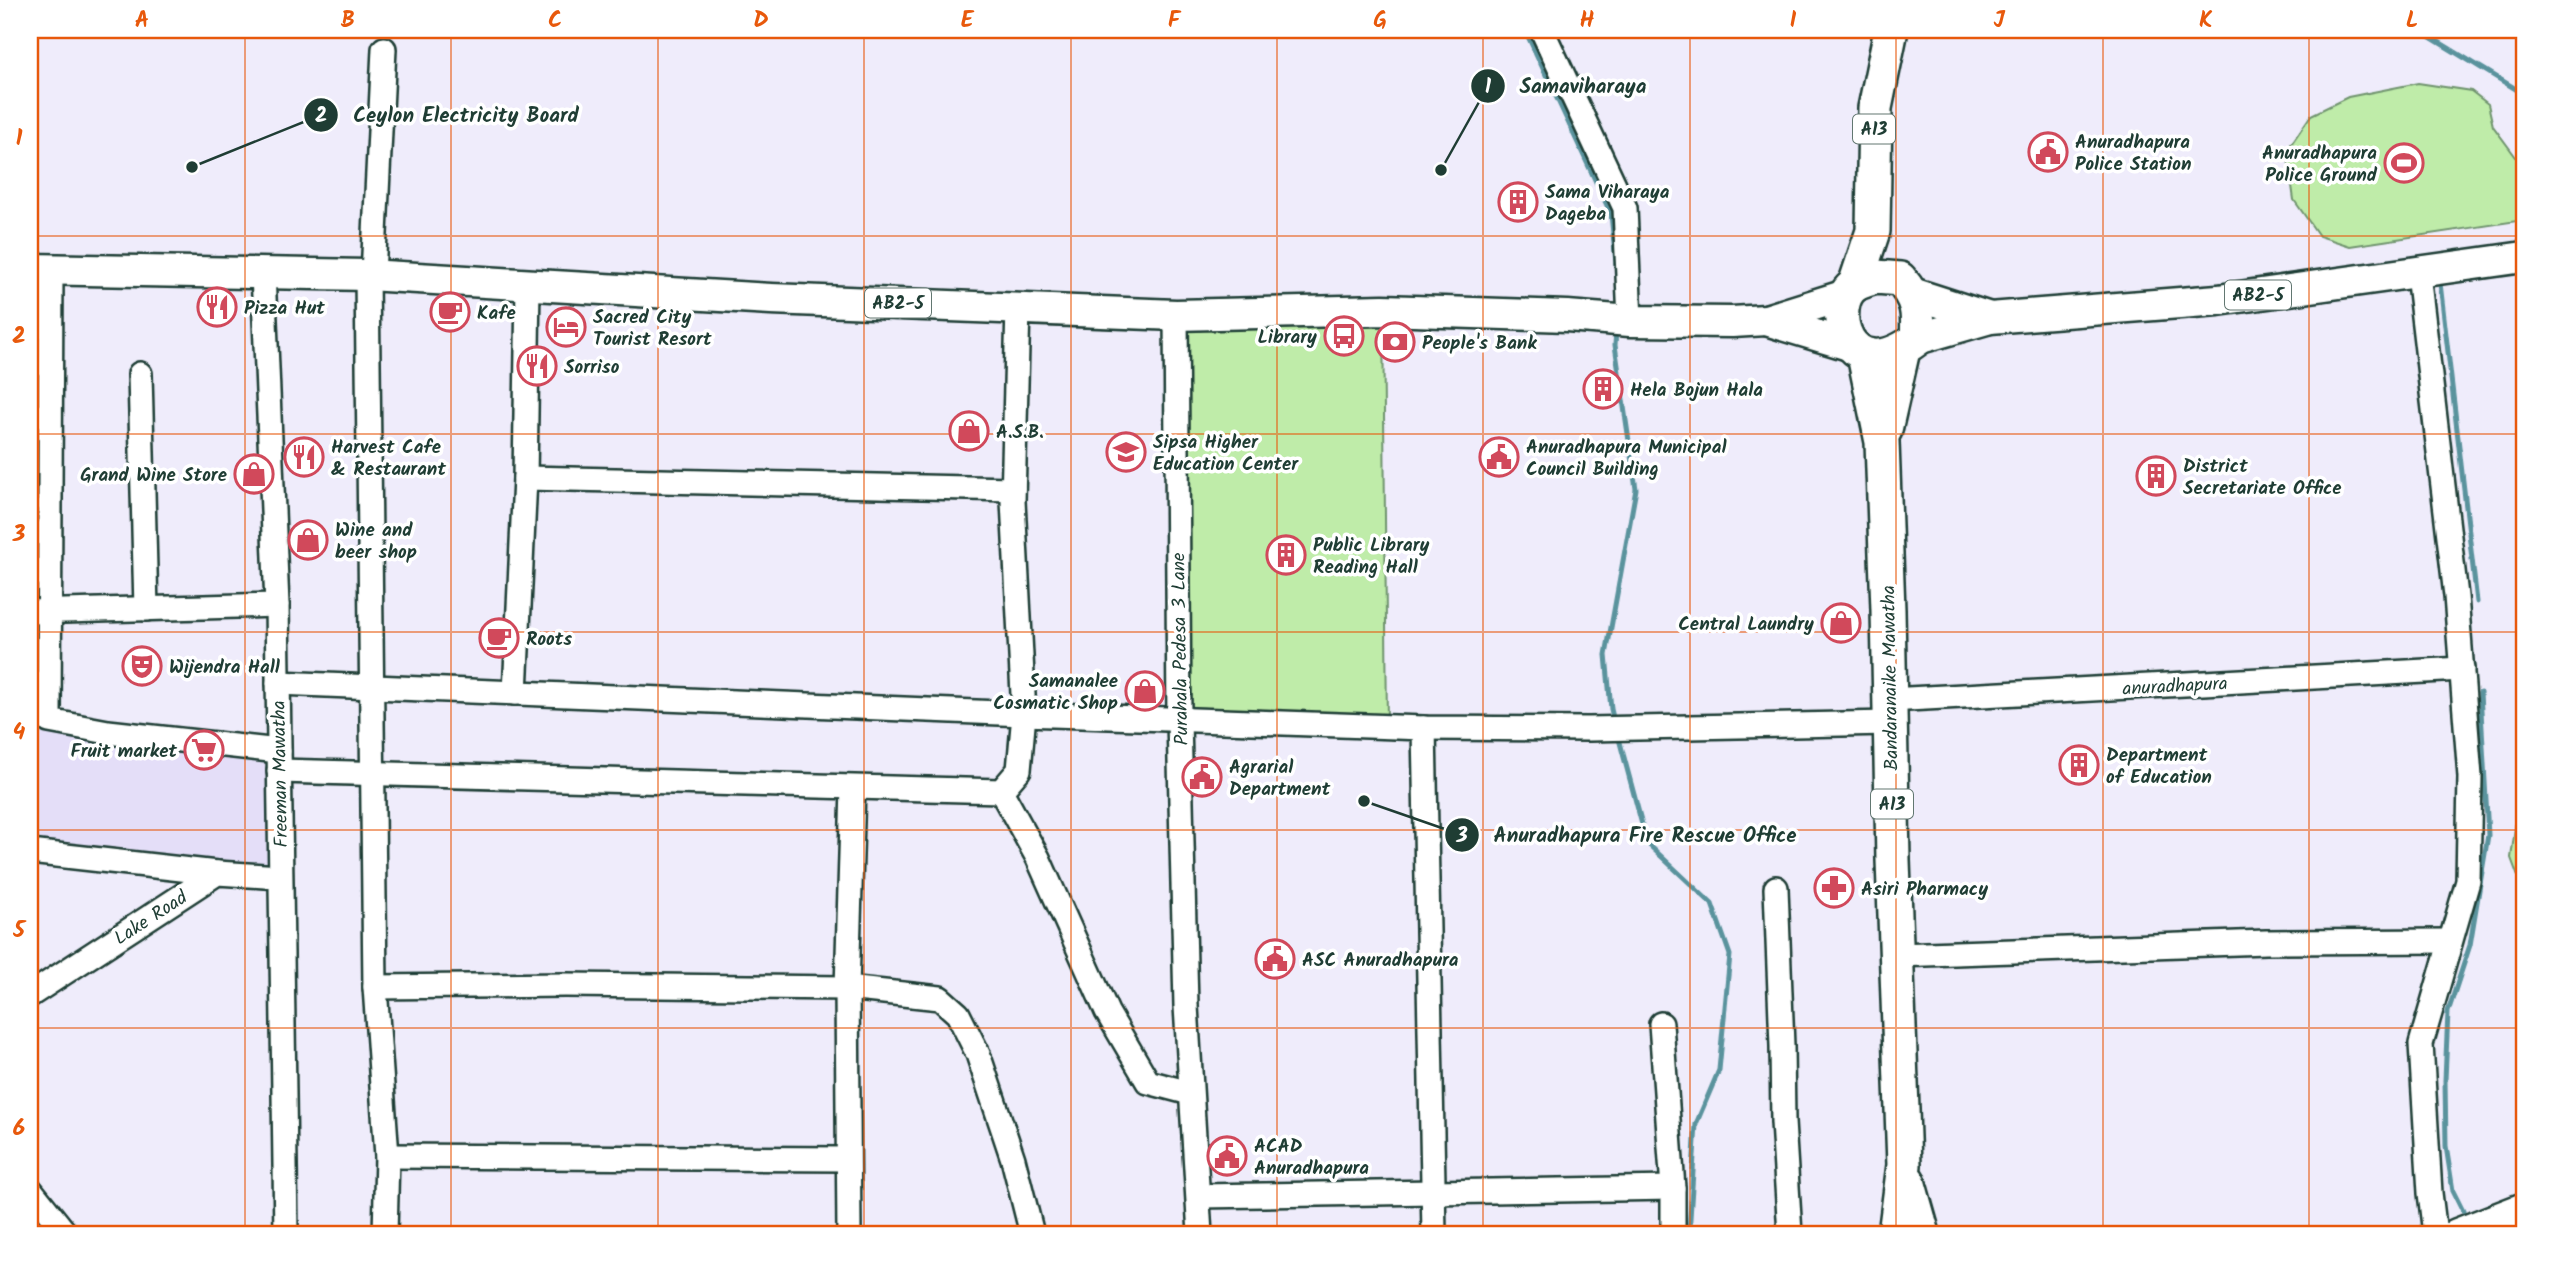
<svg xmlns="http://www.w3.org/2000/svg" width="2554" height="1264" font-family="Kalam,sans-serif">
<rect width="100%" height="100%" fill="#efecfb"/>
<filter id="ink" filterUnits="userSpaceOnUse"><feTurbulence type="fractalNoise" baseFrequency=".0143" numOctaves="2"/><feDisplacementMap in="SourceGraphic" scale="14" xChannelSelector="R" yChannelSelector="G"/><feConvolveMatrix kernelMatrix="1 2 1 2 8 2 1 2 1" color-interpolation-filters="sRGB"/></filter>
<g filter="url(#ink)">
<!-- built -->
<polygon fill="#e4def8" points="50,611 49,722 279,751 280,877 30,852 30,612"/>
<!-- green -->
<g fill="#bfeca9" stroke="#6f946e" stroke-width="2">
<polygon points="2418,83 2471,91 2488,104 2493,126 2524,168 2524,220 2350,246 2319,236 2294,200 2287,150 2311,115 2348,97"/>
<polygon points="1383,310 1387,727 1179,720 1176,315"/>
<polygon points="2524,785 2524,893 2511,858 2520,791"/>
</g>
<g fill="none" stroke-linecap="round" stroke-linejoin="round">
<!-- stream -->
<g stroke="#5a939d" stroke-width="5">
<polyline points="1525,30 1611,214 1617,273"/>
<polyline points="2419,30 2524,94"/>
<polyline points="2444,282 2440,283 2477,602"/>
<polyline points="1614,722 1611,709 1606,655 1636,489 1615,345 1616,331"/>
<polyline points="1618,735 1647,843 1712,904 1730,955 1719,1070 1696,1124 1689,1234"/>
<polyline points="2463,1211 2453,1191 2446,1146 2445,1080 2448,1012 2470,945 2488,835 2480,693"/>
</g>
<!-- minor casing -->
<g stroke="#1f3d34" stroke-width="28">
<g id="minor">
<polyline points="1542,30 1625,208 1630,321"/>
<polyline points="51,270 49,721 108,732 279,751"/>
<polyline points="263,273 277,605 286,1234"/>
<polyline points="2418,274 2456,596 2470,777 2468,881 2421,1044 2430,1193 2435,1234"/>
<polyline points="367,275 375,987 387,1156 385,1234"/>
<polyline points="373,275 384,49"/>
<polyline points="1176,315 1179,720 1186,1006 1200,1234"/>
<polyline points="140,374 146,609"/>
<polyline points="525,478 1013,489"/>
<polyline points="30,612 277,605"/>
<polyline points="278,683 1024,714 1424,728 1589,729 1890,723"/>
<polyline points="515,693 525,478 528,285"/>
<polyline points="1889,700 2462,669"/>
<polyline points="1424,728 1434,1234"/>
<polyline points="279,771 1001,791 1019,770 1024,714 1013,501 1018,307"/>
<polyline points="1001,791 1038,858 1107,1012 1148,1082 1190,1093"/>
<polyline points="30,852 217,873"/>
<polyline points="1776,888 1782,1046 1783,1122 1790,1234"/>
<polyline points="1897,955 2266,942 2450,941"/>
<polyline points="375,987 565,985 847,988 940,998 958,1014 978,1054 1013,1159 1032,1234"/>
<polyline points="30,995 217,873 280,877"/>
<polyline points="1661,1024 1673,1188 1673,1234"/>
<polyline points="387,1156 847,1159"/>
<polyline points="30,1189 66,1234"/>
<polyline points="1199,1196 1673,1188"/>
<polyline points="849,1234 847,988 853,788"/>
</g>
</g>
<!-- major casing -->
<g stroke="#1f3d34" stroke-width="35">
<g id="major">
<polyline points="30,269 367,275 771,299 1176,315 1383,310 1567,316 1630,321 1732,322 1766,320 1846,295"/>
<polyline points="1912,293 1990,318"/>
<polyline points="1766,320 1852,346"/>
<polyline points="1917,339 1990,318 2218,300 2524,257"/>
<polyline points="2457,1234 2524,1208"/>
</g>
</g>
<!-- highway casing -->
<g stroke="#1f3d34" stroke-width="38">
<g id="highway">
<path d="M1876 277 1900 279C1918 300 1919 312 1917 339 1846 393 1824 304 1856 284 1862 281 1870 279 1876 277Z"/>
<polyline points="1855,285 1873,231 1875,108 1891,30"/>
<polyline points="1864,355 1882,442 1888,610 1893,860 1904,1165 1895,1234"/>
<polyline points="1885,430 1903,350"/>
<polyline points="1908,1181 1923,1234"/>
</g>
</g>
<!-- minor -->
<use href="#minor" stroke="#fff" stroke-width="23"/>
<!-- major -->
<use href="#major" stroke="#fff" stroke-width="30"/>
<!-- highway -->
<use href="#highway" stroke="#fff" stroke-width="33"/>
</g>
</g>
<!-- grid -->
<path fill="none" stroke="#e8590c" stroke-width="2" stroke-opacity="0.55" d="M245 30V1234M451 30V1234M658 30V1234M864 30V1234M1071 30V1234M1277 30V1234M1483 30V1234M1690 30V1234M1896 30V1234M2103 30V1234M2309 30V1234M30 236H2524M30 434H2524M30 632H2524M30 830H2524M30 1028H2524"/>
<!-- icons -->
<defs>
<g id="civic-ring" transform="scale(2.0125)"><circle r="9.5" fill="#fff" stroke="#d1495b" stroke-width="1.5"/><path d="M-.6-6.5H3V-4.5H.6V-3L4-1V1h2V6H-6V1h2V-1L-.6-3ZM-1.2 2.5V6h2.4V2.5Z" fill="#d1495b"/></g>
<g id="stadium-ring" transform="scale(2.0125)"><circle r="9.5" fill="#fff" stroke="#d1495b" stroke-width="1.5"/><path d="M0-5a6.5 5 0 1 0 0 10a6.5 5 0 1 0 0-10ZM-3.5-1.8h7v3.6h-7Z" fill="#d1495b"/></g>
<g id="building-ring" transform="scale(2.0125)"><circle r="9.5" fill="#fff" stroke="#d1495b" stroke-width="1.5"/><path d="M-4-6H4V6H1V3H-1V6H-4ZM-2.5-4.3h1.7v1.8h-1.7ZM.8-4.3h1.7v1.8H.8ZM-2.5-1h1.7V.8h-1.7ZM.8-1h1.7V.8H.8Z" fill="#d1495b"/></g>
<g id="restaurant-ring" transform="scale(2.0125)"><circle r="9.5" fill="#fff" stroke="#d1495b" stroke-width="1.5"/><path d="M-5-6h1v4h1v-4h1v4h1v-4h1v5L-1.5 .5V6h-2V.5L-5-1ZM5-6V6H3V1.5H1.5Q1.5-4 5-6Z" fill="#d1495b"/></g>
<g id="cafe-ring" transform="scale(2.0125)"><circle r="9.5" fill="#fff" stroke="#d1495b" stroke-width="1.5"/><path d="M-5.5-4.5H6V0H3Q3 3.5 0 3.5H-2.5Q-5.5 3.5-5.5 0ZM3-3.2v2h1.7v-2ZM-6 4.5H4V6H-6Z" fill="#d1495b"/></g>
<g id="hotel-ring" transform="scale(2.0125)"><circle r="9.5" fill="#fff" stroke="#d1495b" stroke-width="1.5"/><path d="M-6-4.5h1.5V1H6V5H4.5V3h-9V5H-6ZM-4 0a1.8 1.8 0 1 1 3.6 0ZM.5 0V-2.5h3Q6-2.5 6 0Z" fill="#d1495b"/></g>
<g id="bus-ring" transform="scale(2.0125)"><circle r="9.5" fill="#fff" stroke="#d1495b" stroke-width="1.5"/><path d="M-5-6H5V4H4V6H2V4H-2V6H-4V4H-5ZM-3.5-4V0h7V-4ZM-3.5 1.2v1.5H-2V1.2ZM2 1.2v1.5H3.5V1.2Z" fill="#d1495b"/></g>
<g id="bank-ring" transform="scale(2.0125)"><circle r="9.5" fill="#fff" stroke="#d1495b" stroke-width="1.5"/><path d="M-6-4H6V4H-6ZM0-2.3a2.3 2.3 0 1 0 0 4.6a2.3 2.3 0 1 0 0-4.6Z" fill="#d1495b"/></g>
<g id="shop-ring" transform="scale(2.0125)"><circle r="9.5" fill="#fff" stroke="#d1495b" stroke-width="1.5"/><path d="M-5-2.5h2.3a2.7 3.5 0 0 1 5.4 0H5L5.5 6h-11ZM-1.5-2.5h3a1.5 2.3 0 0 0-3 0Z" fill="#d1495b"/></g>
<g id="university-ring" transform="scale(2.0125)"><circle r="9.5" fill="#fff" stroke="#d1495b" stroke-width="1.5"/><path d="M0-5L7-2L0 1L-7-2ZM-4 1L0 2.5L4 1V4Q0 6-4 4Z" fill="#d1495b"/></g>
<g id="theatre-ring" transform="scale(2.0125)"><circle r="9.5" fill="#fff" stroke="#d1495b" stroke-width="1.5"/><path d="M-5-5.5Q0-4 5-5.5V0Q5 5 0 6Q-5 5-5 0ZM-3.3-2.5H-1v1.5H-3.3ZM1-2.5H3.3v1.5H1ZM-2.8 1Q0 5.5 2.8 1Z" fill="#d1495b"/></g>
<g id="supermarket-ring" transform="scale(2.0125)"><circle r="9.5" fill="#fff" stroke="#d1495b" stroke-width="1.5"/><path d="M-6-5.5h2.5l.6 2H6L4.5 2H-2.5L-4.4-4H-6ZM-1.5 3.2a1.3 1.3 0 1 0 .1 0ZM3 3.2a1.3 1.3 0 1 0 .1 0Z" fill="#d1495b"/></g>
<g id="pharmacy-ring" transform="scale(2.0125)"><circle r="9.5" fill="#fff" stroke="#d1495b" stroke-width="1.5"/><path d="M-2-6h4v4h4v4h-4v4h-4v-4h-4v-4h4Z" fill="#d1495b"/></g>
</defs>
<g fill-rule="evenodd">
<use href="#civic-ring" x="2048" y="152"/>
<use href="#stadium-ring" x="2404" y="163"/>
<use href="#building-ring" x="1518" y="202"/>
<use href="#restaurant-ring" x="217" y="307"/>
<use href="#cafe-ring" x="450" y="312"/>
<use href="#hotel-ring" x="566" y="327"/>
<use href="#bus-ring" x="1344" y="336"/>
<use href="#bank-ring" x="1395" y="342"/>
<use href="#restaurant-ring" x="537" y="366"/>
<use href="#building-ring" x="1603" y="389"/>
<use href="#shop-ring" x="969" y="431"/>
<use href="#university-ring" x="1126" y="452"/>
<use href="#restaurant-ring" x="304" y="457"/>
<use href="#civic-ring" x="1499" y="457"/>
<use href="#shop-ring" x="254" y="474"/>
<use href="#building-ring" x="2156" y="476"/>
<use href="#shop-ring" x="308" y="540"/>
<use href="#building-ring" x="1286" y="555"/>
<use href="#shop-ring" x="1841" y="623"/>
<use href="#cafe-ring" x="499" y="638"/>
<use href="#theatre-ring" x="142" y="666"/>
<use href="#shop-ring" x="1145" y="691"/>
<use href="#supermarket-ring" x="204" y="750"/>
<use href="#building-ring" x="2079" y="765"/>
<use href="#civic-ring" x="1202" y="777"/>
<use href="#pharmacy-ring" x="1834" y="888"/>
<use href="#civic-ring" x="1275" y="959"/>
<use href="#civic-ring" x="1227" y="1156"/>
</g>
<g text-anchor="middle" stroke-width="7" stroke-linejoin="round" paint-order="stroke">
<!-- shield labels -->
<g fill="#fff" stroke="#627771" stroke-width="2">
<rect x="1853" y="114.5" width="42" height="29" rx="5"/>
<rect x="2225" y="280.5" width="66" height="29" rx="5"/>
<rect x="865" y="288.5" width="66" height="29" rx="5"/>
<rect x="1871" y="789.5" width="42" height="29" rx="5"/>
</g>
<g font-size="18" font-weight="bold" fill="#1f3d34">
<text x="1874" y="135">A13</text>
<text x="2258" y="301">AB2-5</text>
<text x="898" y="309">AB2-5</text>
<text x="1892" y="810">A13</text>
</g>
<!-- poi labels -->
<g font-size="19" font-weight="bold" fill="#1f3d34" stroke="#fff" text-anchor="start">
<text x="2075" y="148">Anuradhapura<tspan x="2075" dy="22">Police Station</tspan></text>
<text x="2377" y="159" text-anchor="end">Anuradhapura<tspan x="2377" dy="22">Police Ground</tspan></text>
<text x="1545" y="198">Sama Viharaya<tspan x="1545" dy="22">Dageba</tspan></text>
<text x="244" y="314">Pizza Hut</text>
<text x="477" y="319">Kafe</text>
<text x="593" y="323">Sacred City<tspan x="593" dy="22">Tourist Resort</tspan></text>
<text x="1317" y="343" text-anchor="end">Library</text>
<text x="1422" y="349">People's Bank</text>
<text x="564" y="373">Sorriso</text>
<text x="1630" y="396">Hela Bojun Hala</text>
<text x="996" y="438">A.S.B.</text>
<text x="1153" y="448">Sipsa Higher<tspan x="1153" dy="22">Education Center</tspan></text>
<text x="331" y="453">Harvest Cafe<tspan x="331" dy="22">&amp; Restaurant</tspan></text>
<text x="1526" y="453">Anuradhapura Municipal<tspan x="1526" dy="22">Council Building</tspan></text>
<text x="2183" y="472">District<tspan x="2183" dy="22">Secretariate Office</tspan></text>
<text x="227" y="481" text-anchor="end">Grand Wine Store</text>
<text x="335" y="536">Wine and<tspan x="335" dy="22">beer shop</tspan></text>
<text x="1313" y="551">Public Library<tspan x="1313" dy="22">Reading Hall</tspan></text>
<text x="1814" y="630" text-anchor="end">Central Laundry</text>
<text x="526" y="645">Roots</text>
<text x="169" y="673">Wijendra Hall</text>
<text x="1118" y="687" text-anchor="end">Samanalee<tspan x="1118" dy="22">Cosmatic Shop</tspan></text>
<text x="177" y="757" text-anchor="end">Fruit market</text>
<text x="2106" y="761">Department<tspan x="2106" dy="22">of Education</tspan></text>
<text x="1229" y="773">Agrarial<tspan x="1229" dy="22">Department</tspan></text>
<text x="1861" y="895">Asiri Pharmacy</text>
<text x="1302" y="966">ASC Anuradhapura</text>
<text x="1254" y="1152">ACAD<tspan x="1254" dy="22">Anuradhapura</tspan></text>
</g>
<!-- street labels -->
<g font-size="19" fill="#1f3d34" stroke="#fff">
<text transform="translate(1179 649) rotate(-91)" y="7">Purahala Pedesa 3 Lane</text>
<text transform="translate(1889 678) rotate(-91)" y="7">Bandaranaike Mawatha</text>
<text transform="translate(2175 685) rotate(-3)" y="7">anuradhapura</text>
<text transform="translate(279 774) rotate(-91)" y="7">Freeman Mawatha</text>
<text transform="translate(150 917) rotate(-33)" y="7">Lake Road</text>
</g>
</g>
<!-- callouts -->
<path fill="none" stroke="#1f3d34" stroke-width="2.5" d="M1441 170L1488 86M192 167L321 115M1364 801L1462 835"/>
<g fill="#1f3d34" stroke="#fff" stroke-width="2.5">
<circle cx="1441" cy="170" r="7"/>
<circle cx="192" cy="167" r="7"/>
<circle cx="1364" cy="801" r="7"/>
<circle cx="1488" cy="86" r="18"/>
<circle cx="321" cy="115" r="18"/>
<circle cx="1462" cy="835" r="18"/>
</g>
<g font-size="21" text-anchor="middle" font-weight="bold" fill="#fff">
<text x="1488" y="93">1</text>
<text x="321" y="122">2</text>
<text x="1462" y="842">3</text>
</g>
<g font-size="21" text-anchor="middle" font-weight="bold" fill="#1f3d34" stroke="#fff" stroke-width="7" stroke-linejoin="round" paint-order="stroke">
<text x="1583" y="93">Samaviharaya</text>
<text x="466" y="122">Ceylon Electricity Board</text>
<text x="1645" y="842">Anuradhapura Fire Rescue Office</text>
</g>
<!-- margin -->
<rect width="2554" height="1264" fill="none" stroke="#fff" stroke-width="77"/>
<rect x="38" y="38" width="2478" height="1188" fill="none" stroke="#e8590c" stroke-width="2.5"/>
<g font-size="23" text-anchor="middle" font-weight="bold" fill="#e8590c">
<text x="142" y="27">A</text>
<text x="348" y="27">B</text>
<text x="555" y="27">C</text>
<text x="761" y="27">D</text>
<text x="967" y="27">E</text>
<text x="1174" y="27">F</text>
<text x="1380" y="27">G</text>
<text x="1587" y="27">H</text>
<text x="1793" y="27">I</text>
<text x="1999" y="27">J</text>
<text x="2206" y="27">K</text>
<text x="2412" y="27">L</text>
<text x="19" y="145">1</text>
<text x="19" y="343">2</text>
<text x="19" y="541">3</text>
<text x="19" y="739">4</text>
<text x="19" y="937">5</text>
<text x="19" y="1135">6</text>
</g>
</svg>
